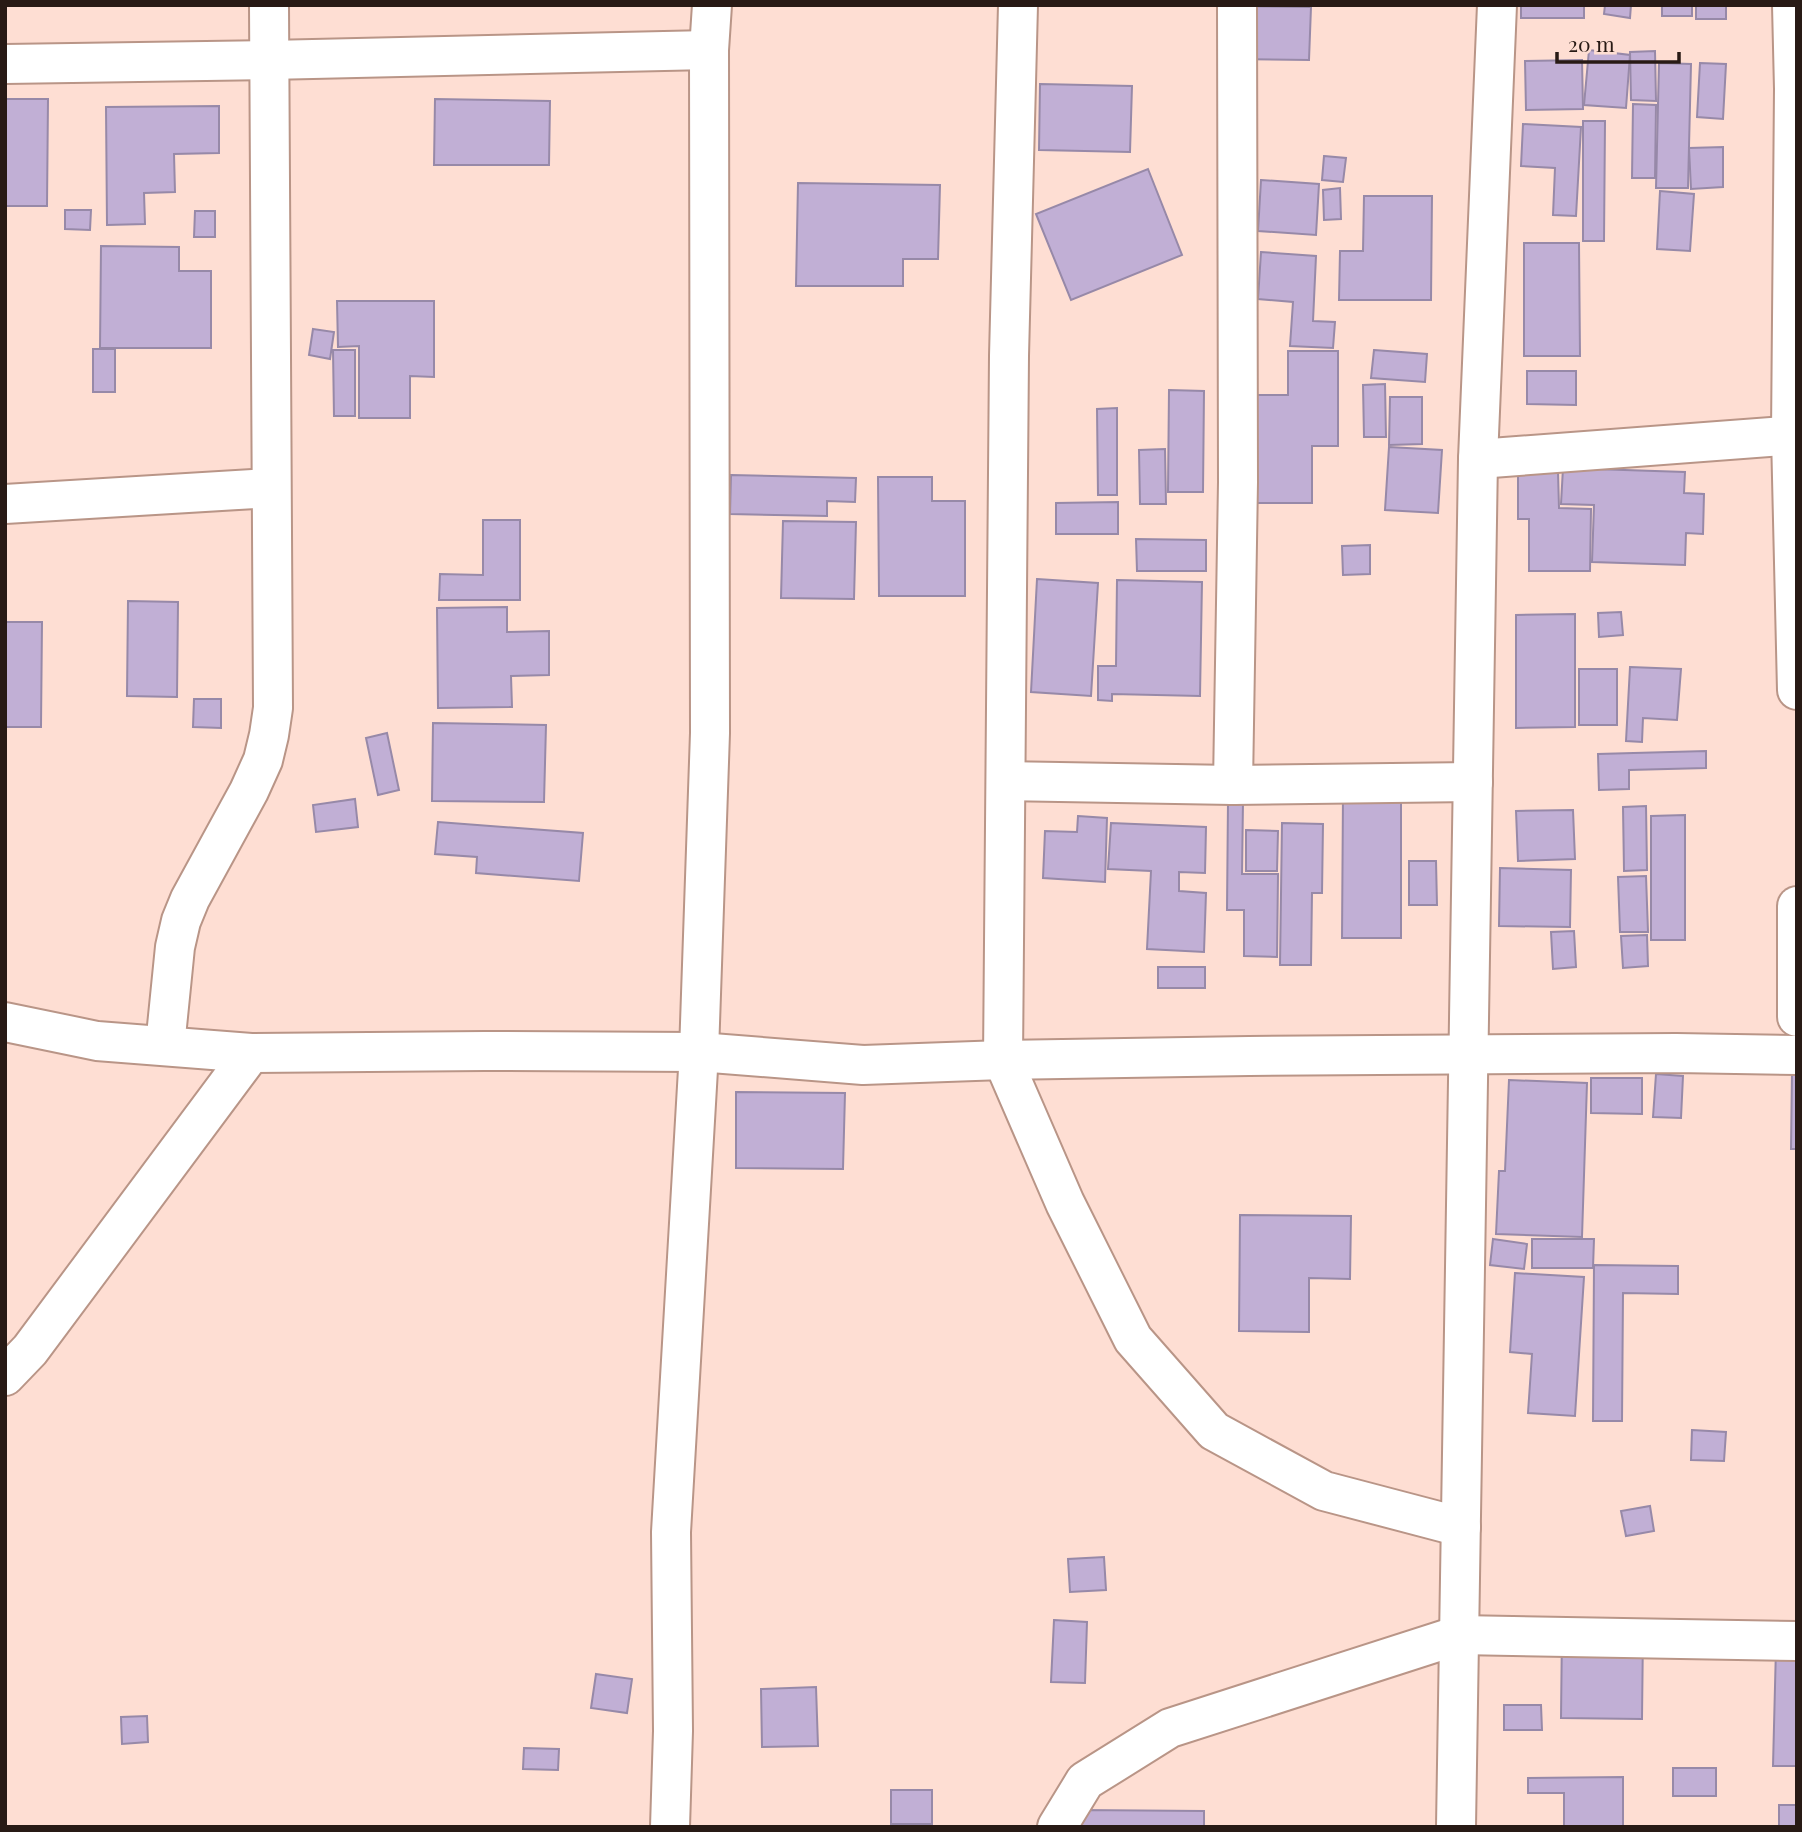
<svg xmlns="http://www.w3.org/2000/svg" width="1802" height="1832" font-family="'Playfair Display',serif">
<rect width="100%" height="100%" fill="#feded3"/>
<!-- building -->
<g fill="#c1afd5" stroke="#9789a8" stroke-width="2">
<rect x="1521" y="5" width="63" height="13"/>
<polygon points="1605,5 1631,5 1630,18 1604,14"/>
<rect x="1662" y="5" width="30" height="11"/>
<rect x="1696" y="5" width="30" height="14"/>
<polygon points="1232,6 1311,7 1309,60 1231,59"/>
<polygon points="1589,50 1630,55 1626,108 1584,105"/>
<polygon points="1655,51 1656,101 1631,100 1630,52"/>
<polygon points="1582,60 1583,109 1526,110 1525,61"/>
<polygon points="1659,63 1691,64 1688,188 1656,188"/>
<polygon points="1700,63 1726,64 1723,119 1697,117"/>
<polygon points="1040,84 1132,86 1130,152 1039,150"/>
<polygon points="5,99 48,99 47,206 5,206"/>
<polygon points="435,99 550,101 549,165 434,165"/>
<polygon points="1633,104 1656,105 1655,178 1632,178"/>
<polygon points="219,106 219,153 174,154 175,192 144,193 145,224 107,225 106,107"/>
<polygon points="1583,121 1605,121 1604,241 1583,241"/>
<polygon points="1523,124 1581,127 1576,216 1553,215 1555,168 1521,166"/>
<polygon points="1723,147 1723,187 1691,189 1689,148"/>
<polygon points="1324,156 1346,158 1343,182 1322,180"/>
<polygon points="1148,169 1182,255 1071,300 1036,214"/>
<polygon points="1261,180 1319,184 1316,235 1258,231"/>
<polygon points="798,183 940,185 938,259 903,259 903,286 796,286"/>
<polygon points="1340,188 1341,219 1324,220 1323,190"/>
<polygon points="1660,191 1694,194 1690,251 1657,249"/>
<polygon points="1364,196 1432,196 1431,300 1339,300 1340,251 1363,251"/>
<polygon points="65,210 91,210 90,230 65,229"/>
<polygon points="195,211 215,211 215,237 194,237"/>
<polygon points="1524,243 1579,243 1580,356 1524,356"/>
<polygon points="101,246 179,247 179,271 211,271 211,348 100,348"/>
<polygon points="1261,252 1316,256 1313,321 1335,322 1333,348 1290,346 1293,302 1258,299"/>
<polygon points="337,301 434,301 434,377 410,376 410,418 359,418 359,346 338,347"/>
<polygon points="313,329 334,332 330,359 309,355"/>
<rect x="93" y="349" width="22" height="43"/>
<polygon points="333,350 355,350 355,416 334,416"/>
<polygon points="1374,350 1427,354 1425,382 1371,378"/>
<polygon points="1288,351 1338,351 1338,446 1312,446 1312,503 1255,503 1255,395 1288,395"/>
<polygon points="1527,371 1576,371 1576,405 1527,404"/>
<polygon points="1385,384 1386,437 1364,437 1363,385"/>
<polygon points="1169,390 1204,391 1203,492 1168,492"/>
<polygon points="1390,397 1422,397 1422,444 1389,445"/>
<polygon points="1117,408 1117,495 1098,495 1097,409"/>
<polygon points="1389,447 1442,450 1438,513 1385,510"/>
<polygon points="1165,449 1166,504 1140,504 1139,450"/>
<polygon points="1563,468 1685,472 1684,493 1704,494 1703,534 1686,533 1685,565 1592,562 1594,505 1561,504"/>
<polygon points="1518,472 1558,472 1559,508 1591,509 1590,571 1529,571 1529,519 1518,519"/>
<polygon points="731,475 856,478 855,502 827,501 827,516 730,514"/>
<polygon points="878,477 932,477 932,501 965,501 965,596 879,596"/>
<polygon points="1118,502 1118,534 1056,534 1056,503"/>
<polygon points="483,520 520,520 520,600 439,600 440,574 483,575"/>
<polygon points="783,521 856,522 854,599 781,598"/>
<polygon points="1136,539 1206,540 1206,571 1137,571"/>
<polygon points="1370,545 1370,574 1343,575 1342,546"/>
<polygon points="1037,579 1098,583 1091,696 1031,692"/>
<polygon points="1117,580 1202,582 1200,696 1112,694 1112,701 1098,700 1098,666 1116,666"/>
<polygon points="128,601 178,602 177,697 127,696"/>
<polygon points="507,607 507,632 549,631 549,675 511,676 512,707 438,708 437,608"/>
<polygon points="1621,612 1623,635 1599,637 1598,613"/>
<polygon points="1575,614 1575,727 1516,728 1516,615"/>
<polygon points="5,622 42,622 41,727 5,727"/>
<polygon points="1630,667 1681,669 1677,720 1643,718 1642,742 1626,741"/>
<rect x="1579" y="669" width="38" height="56"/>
<polygon points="194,699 221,699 221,728 193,727"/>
<polygon points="433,723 546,725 544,802 432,801"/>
<polygon points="387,733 399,790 378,795 366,738"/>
<polygon points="1706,751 1706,768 1629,770 1629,789 1599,790 1598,754"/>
<polygon points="1343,794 1401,794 1401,938 1342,938"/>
<polygon points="355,799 358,827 316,832 313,805"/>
<polygon points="1228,801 1243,801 1242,874 1278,874 1277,957 1244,956 1244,910 1227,910"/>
<polygon points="1646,806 1647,870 1624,871 1623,807"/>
<polygon points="1573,810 1575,859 1518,861 1516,811"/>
<polygon points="1685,815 1685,940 1651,940 1651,816"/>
<polygon points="1078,816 1107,818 1105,882 1043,878 1045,831 1077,832"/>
<polygon points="438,822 583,833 579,881 476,873 477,857 435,854"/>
<polygon points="1111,823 1206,827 1205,873 1179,872 1179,891 1206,893 1204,952 1147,949 1151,871 1108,869"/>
<polygon points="1282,823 1323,824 1322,893 1312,893 1311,965 1280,965"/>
<polygon points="1246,830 1278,831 1277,871 1246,871"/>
<polygon points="1409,861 1436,861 1437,905 1409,905"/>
<polygon points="1500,868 1571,870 1570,927 1499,926"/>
<polygon points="1646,876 1648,932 1620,932 1618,877"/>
<polygon points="1574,931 1576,967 1553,969 1551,932"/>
<polygon points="1647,935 1648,966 1623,968 1621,936"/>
<rect x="1158" y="967" width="47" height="21"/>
<polygon points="1792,1071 1797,1071 1797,1149 1791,1149"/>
<polygon points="1656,1074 1683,1076 1681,1118 1653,1117"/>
<polygon points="1591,1078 1642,1078 1642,1114 1591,1113"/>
<polygon points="1509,1080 1587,1083 1582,1237 1496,1234 1499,1171 1505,1171"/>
<polygon points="736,1092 845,1093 843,1169 736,1168"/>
<polygon points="1240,1215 1351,1216 1350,1279 1309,1278 1309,1332 1239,1331"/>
<polygon points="1493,1239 1527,1244 1524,1269 1490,1265"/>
<polygon points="1532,1239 1594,1239 1593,1268 1532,1268"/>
<polygon points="1594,1265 1678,1266 1678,1294 1623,1293 1622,1421 1593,1421"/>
<polygon points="1515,1273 1584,1277 1575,1416 1528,1413 1532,1354 1510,1352"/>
<polygon points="1692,1430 1726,1432 1724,1461 1691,1460"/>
<polygon points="1650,1506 1654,1531 1626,1536 1621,1511"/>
<polygon points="1104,1557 1106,1590 1070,1592 1068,1559"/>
<polygon points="1054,1620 1087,1622 1085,1683 1051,1682"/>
<polygon points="1562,1630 1643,1631 1642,1719 1561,1718"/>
<polygon points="1776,1647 1797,1647 1797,1766 1773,1766"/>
<polygon points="596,1674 632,1679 627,1713 591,1708"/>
<polygon points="816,1687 818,1746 762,1747 761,1689"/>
<polygon points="1504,1705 1541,1705 1542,1730 1504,1730"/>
<polygon points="147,1716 148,1742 122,1744 121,1717"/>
<polygon points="524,1748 559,1749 558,1770 523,1769"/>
<rect x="1673" y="1768" width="43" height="28"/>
<polygon points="1623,1777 1623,1827 1564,1827 1564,1793 1528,1793 1528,1778"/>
<rect x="891" y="1790" width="41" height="34"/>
<rect x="1779" y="1805" width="18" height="22"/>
<polygon points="1079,1810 1204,1811 1204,1827 1079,1827"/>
</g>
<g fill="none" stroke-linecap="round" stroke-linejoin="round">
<!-- minor casing -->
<g stroke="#b99587" stroke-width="42">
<g id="minor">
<polyline points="1018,5 1009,356 1003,1060 1065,1203 1133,1339 1214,1431 1324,1491 1461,1527"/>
<polyline points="1792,5 1794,89 1791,435 1797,690"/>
<polyline points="5,64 269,60 709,50"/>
<polyline points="1478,459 1797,435"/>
<polyline points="5,504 271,488"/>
<polyline points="1006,781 1233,785 1473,782"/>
<polyline points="1233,785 1238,482 1237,5"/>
<polyline points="1797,906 1797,1017"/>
<polyline points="5,1022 97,1041 251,1053 484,1051 699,1052 863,1065 1003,1060 1249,1056 1676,1053 1797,1055"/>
<polyline points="165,1046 175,947 181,921 190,899 249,791 263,760 269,735 273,708 269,5"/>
<polyline points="5,1376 30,1350 251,1053"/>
<polyline points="670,1827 673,1731 671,1532 699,1052 710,733 709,50 712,5"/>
<polyline points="1057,1827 1085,1781 1170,1728 1459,1635 1797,1641"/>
<polyline points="1456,1827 1478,459 1497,5"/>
</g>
</g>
<!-- minor -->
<use href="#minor" stroke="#fff" stroke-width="38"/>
</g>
<!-- border -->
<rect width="1802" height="1832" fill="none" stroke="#281a15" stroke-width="14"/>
<!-- scale -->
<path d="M1557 52v10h122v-10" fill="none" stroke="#281a15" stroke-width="3.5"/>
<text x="1568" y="52" font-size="21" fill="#281a15" stroke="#feded3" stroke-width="5" paint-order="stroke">20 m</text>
</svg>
